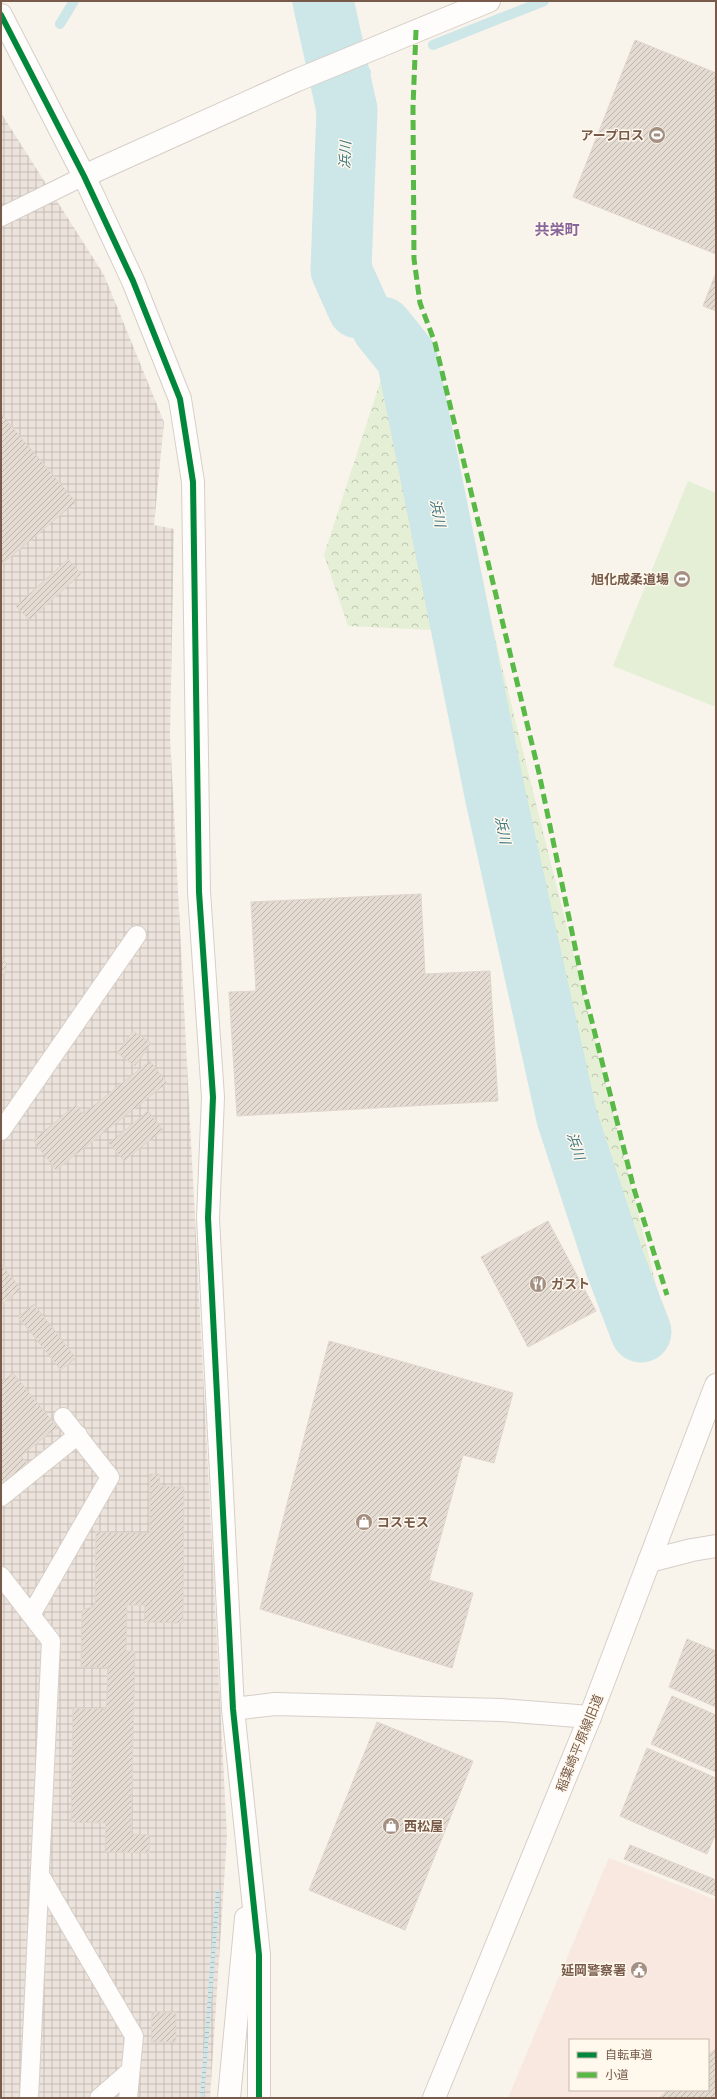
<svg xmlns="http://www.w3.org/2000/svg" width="717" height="2099" font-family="Helvetica,'Noto Sans JP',sans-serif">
<defs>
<pattern id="industrial-grid" width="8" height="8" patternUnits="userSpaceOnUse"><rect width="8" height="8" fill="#ebe3dc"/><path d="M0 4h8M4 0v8" fill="none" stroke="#c3bbb4"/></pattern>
<pattern id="forest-crowns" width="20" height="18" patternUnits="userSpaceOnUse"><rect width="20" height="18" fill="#e4efd6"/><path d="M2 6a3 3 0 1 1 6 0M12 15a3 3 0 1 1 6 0" fill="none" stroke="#bec5b0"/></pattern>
<pattern id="water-rules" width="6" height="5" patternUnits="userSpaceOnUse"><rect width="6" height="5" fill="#cde6e8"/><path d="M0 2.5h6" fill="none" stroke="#abbdbe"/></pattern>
<pattern id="building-hatch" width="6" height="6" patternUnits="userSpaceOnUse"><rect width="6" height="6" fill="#e4dbd3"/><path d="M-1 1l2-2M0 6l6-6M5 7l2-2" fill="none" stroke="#beb5ad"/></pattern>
</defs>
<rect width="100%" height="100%" fill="#f8f3eb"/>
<!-- commercial -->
<path fill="#f8e8df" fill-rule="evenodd" d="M609 1858 716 1900V2098H508ZM570 2040H708V2090H570Z"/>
<!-- industrial -->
<polygon fill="url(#industrial-grid)" points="1,113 104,275 164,422 154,525 174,529 170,736 227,1836 210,2098 1,2098"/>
<!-- grass -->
<polygon fill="#e4efd6" points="688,481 716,493 716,707 613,666"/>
<!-- forest -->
<g fill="url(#forest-crowns)">
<polygon points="374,97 372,227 358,237 372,293 358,322 334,292 316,104"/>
<polygon points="398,327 426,345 501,663 660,1301 646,1321 584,1193 507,911 433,630 348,626 324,555"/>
</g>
<!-- water -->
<g fill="url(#water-rules)">
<polygon points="302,1 325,1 330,30 310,36"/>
<polygon points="216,1890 220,1891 204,2098 200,2098"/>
</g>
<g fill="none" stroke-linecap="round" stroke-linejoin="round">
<!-- stream -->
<g stroke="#cde6e8" stroke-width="10">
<polyline points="60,24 74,1"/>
<polyline points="433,45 544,1"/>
<polyline points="340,82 366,72"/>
</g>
<!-- river -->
<g stroke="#cde6e8" stroke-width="61">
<polyline points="323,1 347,110 341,270 358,308"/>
<polyline points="382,327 407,358 496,799 567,1118 615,1264 641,1332"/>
</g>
</g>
<!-- building -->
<g fill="url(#building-hatch)" stroke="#e1d6cd">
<polygon points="635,40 716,73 716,254 573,197"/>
<polygon points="716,273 716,311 703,306"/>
<polygon points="1,414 76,502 1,565"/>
<polygon points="68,559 81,574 29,620 16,606"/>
<polygon points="421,894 425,974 490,971 498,1101 237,1116 229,992 256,991 251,902"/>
<polygon points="1,954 5,962 6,968 1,979"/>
<polygon points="133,1031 151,1043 135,1066 117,1053"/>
<polygon points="150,1061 167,1083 56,1170 33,1140 76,1105 83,1114"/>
<polygon points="148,1111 163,1130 124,1161 109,1143"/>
<polygon points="548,1221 596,1311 528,1347 481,1257"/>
<polygon points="1,1264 21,1289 1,1305"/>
<polygon points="34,1304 76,1358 61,1370 18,1317"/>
<polygon points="329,1341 513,1393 494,1463 463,1455 429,1580 473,1593 452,1668 260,1609"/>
<polygon points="13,1373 57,1427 21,1456 29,1466 1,1489 1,1383"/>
<polygon points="150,1474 160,1474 159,1486 184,1487 183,1623 144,1622 145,1605 127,1605 126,1651 135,1651 131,1834 150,1835 149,1853 105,1852 106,1823 71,1822 73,1708 106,1709 108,1668 81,1667 82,1610 95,1606 96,1532 150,1533"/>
<polygon points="687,1639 716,1651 716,1707 669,1687"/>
<polygon points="672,1696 716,1715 716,1772 651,1744"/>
<polygon points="377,1722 473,1761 405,1930 309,1890"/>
<polygon points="647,1748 716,1778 716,1833 707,1854 620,1816"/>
<polygon points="630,1845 716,1880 716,1896 624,1859"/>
<polygon points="152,2012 176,2012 176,2042 151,2042"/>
<polygon points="716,2048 716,2098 659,2098 668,2090 708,2090 708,2055"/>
<polygon points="708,2072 716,2082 716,2098 670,2098 666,2092 668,2090 708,2090"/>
</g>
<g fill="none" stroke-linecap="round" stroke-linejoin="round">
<!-- service casing -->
<g stroke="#d6cfc8" stroke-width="20">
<g id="service">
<polyline points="1,217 84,176"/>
<polyline points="1,1131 137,935"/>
<polyline points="1,1497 78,1435"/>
<polyline points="1,1576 51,1641 29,2098"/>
<polyline points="31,1615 110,1477 63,1417"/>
<polyline points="40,1875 134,2036 128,2098"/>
<polyline points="99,2098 130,2071"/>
</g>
</g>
<!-- minor casing -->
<g stroke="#d6cfc8" stroke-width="24">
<g id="minor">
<polyline points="84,176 295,81 489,1"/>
<polyline points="233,1709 275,1704 501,1710 590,1717"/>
</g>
</g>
<!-- tertiary casing -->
<g stroke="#d6cfc8" stroke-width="24">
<g id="tertiary">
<polyline points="1,15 84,176 133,281 180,399 193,482 199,892 213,1097 208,1218 233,1709 259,1955 259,2098"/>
<polyline points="649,1561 692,1550 716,1546"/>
<polyline points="229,2098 246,1918"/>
<polyline points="434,2098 590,1717 716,1385"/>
</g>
</g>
<!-- service -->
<use href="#service" stroke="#fefdfc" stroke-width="18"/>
<!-- minor -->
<use href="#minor" stroke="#fefdfc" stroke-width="22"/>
<!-- tertiary -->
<use href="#tertiary" stroke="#fefdfc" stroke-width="22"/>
<!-- quiet -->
<polyline stroke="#58b947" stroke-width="5" stroke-dasharray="10 5" stroke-linecap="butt" points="416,30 413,107 414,259 420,303 435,343 539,773 584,990 634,1189 667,1295"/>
<!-- cycleway casing -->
<g stroke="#fff8ed" stroke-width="8">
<polyline id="cycleway" points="1,15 84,176 133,281 180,399 193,482 199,892 213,1097 208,1218 233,1709 259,1955 259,2098"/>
</g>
<!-- cycleway -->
<use href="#cycleway" stroke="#00873e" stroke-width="6"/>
</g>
<!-- icons -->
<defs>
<g id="stadium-disc" transform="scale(0.9)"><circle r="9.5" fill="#a49082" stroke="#fff8ed"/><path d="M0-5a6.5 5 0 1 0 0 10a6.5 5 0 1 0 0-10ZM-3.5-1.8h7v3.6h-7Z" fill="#fff"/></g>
<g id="restaurant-disc" transform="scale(0.9)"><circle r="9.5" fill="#a49082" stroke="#fff8ed"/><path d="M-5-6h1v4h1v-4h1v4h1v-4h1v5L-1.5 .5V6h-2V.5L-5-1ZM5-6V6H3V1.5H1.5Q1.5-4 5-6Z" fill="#fff"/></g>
<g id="shop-disc" transform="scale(0.9)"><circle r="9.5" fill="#a49082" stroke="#fff8ed"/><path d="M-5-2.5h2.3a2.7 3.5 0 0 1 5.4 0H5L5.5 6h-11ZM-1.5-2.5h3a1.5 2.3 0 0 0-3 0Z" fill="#fff"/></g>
<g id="civic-disc" transform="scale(0.9)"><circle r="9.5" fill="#a49082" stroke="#fff8ed"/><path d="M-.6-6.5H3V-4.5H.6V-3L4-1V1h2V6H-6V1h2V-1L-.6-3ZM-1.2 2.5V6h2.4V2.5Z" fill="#fff"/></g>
</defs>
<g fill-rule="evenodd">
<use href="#stadium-disc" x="657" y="135"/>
<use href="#stadium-disc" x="682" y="579"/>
<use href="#restaurant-disc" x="538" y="1284"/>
<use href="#shop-disc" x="364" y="1522"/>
<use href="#shop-disc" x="391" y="1826"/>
<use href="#civic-disc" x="639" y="1970"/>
</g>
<g text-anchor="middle" stroke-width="3" stroke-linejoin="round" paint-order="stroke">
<!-- poi labels -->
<g font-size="13" font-weight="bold" fill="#775a4a" stroke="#fff8ed" text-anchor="end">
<text x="644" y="140">アープロス</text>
<text x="669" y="584">旭化成柔道場</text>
<text x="551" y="1289" text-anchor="start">ガスト</text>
<text x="377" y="1527" text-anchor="start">コスモス</text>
<text x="404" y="1831" text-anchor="start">西松屋</text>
<text x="626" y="1975">延岡警察署</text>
</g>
<!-- street labels -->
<g font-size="13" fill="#775a4a" stroke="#fff8ed">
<text transform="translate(579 1743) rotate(-68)" y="5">稲葉崎平原線旧道</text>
</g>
<!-- water labels -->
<g font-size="14" font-style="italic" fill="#407983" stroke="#fff8ed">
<text transform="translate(345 155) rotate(-88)" y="5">浜川</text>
<text transform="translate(438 513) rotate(78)" y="5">浜川</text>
<text transform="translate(503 830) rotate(78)" y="5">浜川</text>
<text transform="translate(576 1146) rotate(72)" y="5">浜川</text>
</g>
<!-- quarter labels -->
<g font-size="15" font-weight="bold" fill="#88669a" stroke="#fff8ed">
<text x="557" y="235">共栄町</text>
</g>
</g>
<!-- border -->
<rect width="717" height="2099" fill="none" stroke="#775a4a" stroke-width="4"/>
<!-- legend -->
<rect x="569" y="2039" width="140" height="52" fill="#fff8ed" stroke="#c9b9ac"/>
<rect x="577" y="2052" width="20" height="6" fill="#00873e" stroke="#c9b9ac"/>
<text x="605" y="2059" font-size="12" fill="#775a4a">自転車道</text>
<rect x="577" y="2072" width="20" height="6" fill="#58b947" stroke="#c9b9ac"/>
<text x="605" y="2079" font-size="12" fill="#775a4a">小道</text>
</svg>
